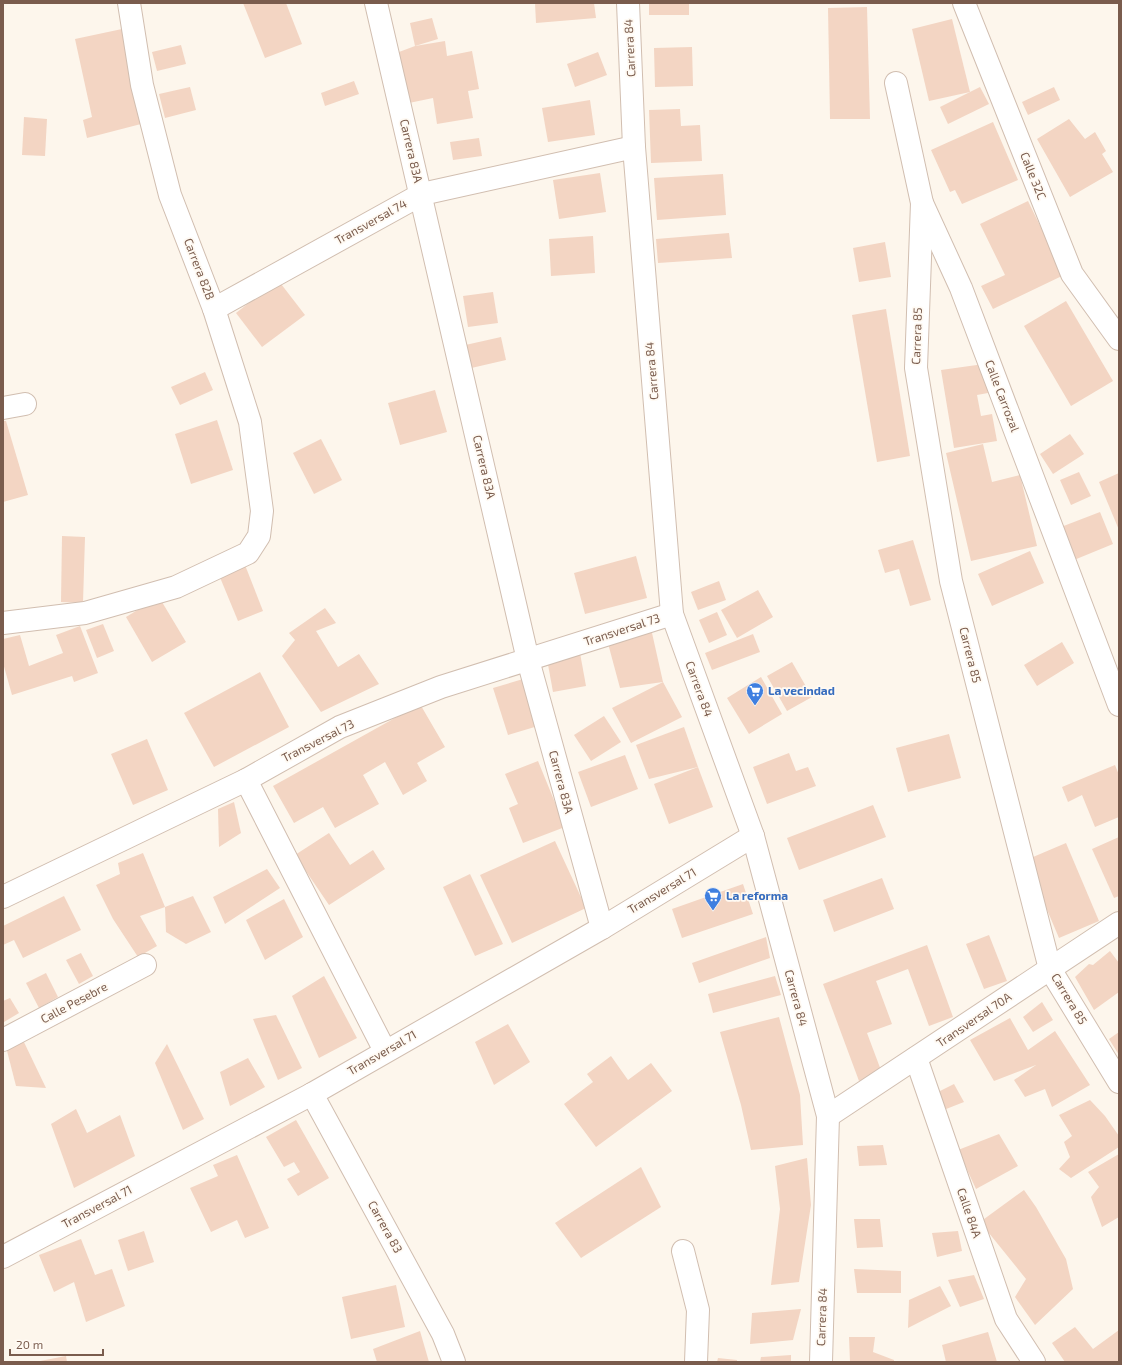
<svg xmlns="http://www.w3.org/2000/svg" width="1122" height="1365" font-family="'Exo 2',sans-serif">
<rect width="100%" height="100%" fill="#fdf6ec"/>
<!-- building -->
<g fill="#f3d5c3">
<polygon points="243,3 286,3 302,44 265,58"/>
<polygon points="535,3 594,3 596,18 536,23"/>
<rect x="649" y="3" width="40" height="12"/>
<polygon points="867,7 870,119 830,119 828,8"/>
<polygon points="432,18 438,39 415,46 410,23"/>
<polygon points="952,19 970,92 929,101 912,29"/>
<polygon points="122,29 141,124 87,138 83,120 92,117 75,39"/>
<polygon points="445,41 447,56 472,51 479,89 468,91 473,118 437,124 433,98 409,103 399,52 415,46"/>
<polygon points="181,45 186,64 157,71 152,52"/>
<polygon points="692,47 693,86 655,87 654,48"/>
<polygon points="598,52 607,75 575,87 567,64"/>
<polygon points="354,81 359,94 325,106 321,93"/>
<polygon points="190,87 196,110 165,118 159,94"/>
<polygon points="980,87 989,104 948,124 940,107"/>
<polygon points="1054,87 1060,100 1028,115 1022,102"/>
<polygon points="590,100 595,135 548,142 542,108"/>
<polygon points="680,109 681,126 700,125 702,161 651,163 649,110"/>
<polygon points="24,117 47,119 45,156 22,155"/>
<polygon points="1069,119 1085,139 1095,132 1106,151 1102,154 1113,172 1070,197 1037,139"/>
<polygon points="993,122 1018,180 962,204 955,190 950,192 931,150"/>
<polygon points="479,138 482,156 453,160 450,142"/>
<polygon points="600,173 606,212 559,219 553,180"/>
<polygon points="723,174 726,215 657,220 654,178"/>
<polygon points="1028,201 1064,275 993,309 981,286 1005,275 980,224"/>
<polygon points="729,233 732,258 658,263 656,239"/>
<polygon points="593,236 595,273 551,276 549,239"/>
<polygon points="885,242 891,277 859,282 853,248"/>
<polygon points="278,280 305,315 262,347 236,313"/>
<polygon points="493,292 498,323 468,327 463,296"/>
<polygon points="1066,301 1113,381 1071,406 1024,326"/>
<polygon points="886,309 910,456 877,462 852,315"/>
<polygon points="501,337 506,360 467,369 461,346"/>
<polygon points="984,364 988,393 977,395 981,416 992,414 997,441 954,448 941,370"/>
<polygon points="205,372 213,390 180,405 171,387"/>
<polygon points="435,390 447,432 400,445 388,403"/>
<polygon points="217,420 233,470 191,484 175,434"/>
<polygon points="3,421 6,421 28,495 3,502"/>
<polygon points="1070,434 1084,454 1053,474 1040,454"/>
<polygon points="321,439 342,480 314,494 293,453"/>
<polygon points="983,444 992,482 1020,475 1037,546 971,561 946,453"/>
<polygon points="1079,472 1091,496 1071,505 1060,480"/>
<polygon points="1119,473 1119,530 1099,482"/>
<polygon points="1100,512 1113,544 1074,560 1061,527"/>
<polygon points="62,536 85,537 83,603 61,602"/>
<polygon points="913,540 931,600 910,606 899,569 885,573 878,550"/>
<polygon points="1030,551 1044,583 992,606 978,574"/>
<polygon points="636,556 647,598 585,614 574,573"/>
<polygon points="245,565 263,611 238,621 219,575"/>
<polygon points="719,581 726,600 698,610 691,592"/>
<polygon points="758,590 773,617 737,638 721,610"/>
<polygon points="159,597 186,642 152,662 126,617"/>
<polygon points="325,608 336,623 316,631 338,667 359,654 379,684 321,712 282,656 295,640 289,633"/>
<polygon points="717,612 727,635 709,643 699,620"/>
<polygon points="103,624 114,651 97,658 86,630"/>
<polygon points="650,624 663,682 682,717 631,743 612,708 663,682 620,688 606,636"/>
<polygon points="80,626 98,673 74,682 72,676 12,695 3,663 3,639 20,635 29,666 63,653 56,635"/>
<polygon points="753,634 760,652 712,670 705,653"/>
<polygon points="1062,642 1074,663 1037,686 1024,665"/>
<polygon points="580,653 586,686 553,692 547,659"/>
<polygon points="792,662 812,697 787,711 767,676"/>
<polygon points="260,672 289,727 214,767 184,713"/>
<polygon points="761,677 782,714 749,734 727,698"/>
<polygon points="523,679 538,726 508,735 493,688"/>
<polygon points="420,704 445,747 417,763 427,781 403,795 385,762 363,775 379,804 335,828 323,807 294,823 273,786"/>
<polygon points="604,716 621,742 591,761 574,735"/>
<polygon points="684,727 698,767 649,779 636,745"/>
<polygon points="949,734 961,778 908,792 896,748"/>
<polygon points="147,739 168,790 133,805 111,754"/>
<polygon points="789,753 796,771 808,767 816,786 767,804 753,767"/>
<polygon points="625,755 638,789 591,807 578,772"/>
<polygon points="538,761 565,827 523,843 509,808 518,804 505,774"/>
<polygon points="1115,765 1119,775 1119,817 1095,827 1082,795 1068,802 1062,787"/>
<polygon points="698,767 713,807 669,824 654,784"/>
<polygon points="234,802 241,833 219,847 218,809"/>
<polygon points="873,805 886,837 799,870 787,838"/>
<polygon points="329,833 350,865 373,850 385,869 329,905 295,855"/>
<polygon points="1119,837 1119,896 1114,898 1092,849"/>
<polygon points="555,841 586,908 512,943 480,875"/>
<polygon points="1066,843 1099,921 1059,938 1026,860"/>
<polygon points="143,853 165,907 193,896 211,932 186,944 166,932 165,907 140,916 157,946 138,957 113,919 96,885 120,874 118,863"/>
<polygon points="267,869 280,888 225,924 213,897"/>
<polygon points="470,874 503,944 475,956 443,887"/>
<polygon points="882,878 894,909 834,932 823,900"/>
<polygon points="743,884 753,914 682,938 672,909"/>
<polygon points="64,896 81,930 23,958 14,940 3,945 3,926"/>
<polygon points="284,899 303,937 265,960 246,920"/>
<polygon points="989,935 1007,981 984,989 966,944"/>
<polygon points="766,937 770,958 699,983 692,963"/>
<polygon points="927,945 953,1017 929,1026 908,969 876,981 892,1024 867,1033 882,1073 859,1081 823,984"/>
<polygon points="1110,951 1119,963 1119,992 1094,1010 1075,977 1089,964 1093,965"/>
<polygon points="81,953 93,976 79,984 66,960"/>
<polygon points="46,973 58,997 39,1008 26,983"/>
<polygon points="324,976 357,1038 319,1058 292,996"/>
<polygon points="775,976 781,995 713,1013 708,994"/>
<polygon points="10,998 19,1013 4,1022 3,1001"/>
<polygon points="1042,1002 1053,1020 1033,1032 1023,1017"/>
<polygon points="276,1015 302,1068 278,1080 253,1019"/>
<polygon points="779,1017 800,1095 803,1145 751,1150 741,1105 720,1032"/>
<polygon points="1010,1018 1028,1050 1055,1031 1090,1085 1052,1107 1045,1089 1025,1097 1014,1080 1036,1065 994,1081 970,1040"/>
<polygon points="508,1024 530,1062 494,1085 475,1042"/>
<polygon points="1119,1032 1119,1055 1109,1039"/>
<polygon points="22,1038 46,1088 16,1086 6,1047"/>
<polygon points="167,1044 204,1119 183,1130 155,1063"/>
<polygon points="611,1056 628,1080 651,1063 672,1091 596,1147 564,1104 593,1082 587,1074"/>
<polygon points="248,1058 265,1087 230,1106 220,1072"/>
<polygon points="954,1084 964,1102 941,1111 934,1094"/>
<polygon points="1090,1100 1105,1116 1119,1136 1119,1147 1071,1178 1059,1169 1070,1157 1064,1142 1072,1136 1059,1115"/>
<polygon points="76,1109 87,1133 120,1115 135,1156 74,1188 51,1124"/>
<polygon points="296,1120 329,1178 298,1196 287,1179 300,1172 294,1162 284,1167 266,1137"/>
<polygon points="999,1134 1018,1166 976,1189 958,1150"/>
<polygon points="883,1145 887,1165 859,1166 857,1146"/>
<polygon points="1119,1154 1119,1217 1102,1227 1091,1197 1099,1187 1088,1172"/>
<polygon points="237,1155 269,1228 245,1238 237,1220 211,1232 190,1188 218,1176 213,1165"/>
<polygon points="807,1158 811,1205 799,1282 771,1285 780,1209 775,1166"/>
<polygon points="641,1167 661,1207 581,1258 555,1223"/>
<polygon points="1024,1190 1036,1207 1066,1259 1073,1289 1035,1325 1015,1297 1026,1279 980,1222"/>
<polygon points="854,1219 880,1219 883,1247 857,1248"/>
<polygon points="144,1231 154,1262 128,1271 118,1240"/>
<polygon points="958,1231 962,1251 937,1257 932,1233"/>
<polygon points="81,1239 95,1275 112,1269 125,1306 86,1322 74,1282 54,1292 39,1255"/>
<polygon points="854,1269 901,1271 901,1293 857,1293"/>
<polygon points="974,1275 984,1299 960,1307 948,1280"/>
<polygon points="396,1285 405,1327 351,1339 342,1297"/>
<polygon points="940,1286 951,1306 908,1328 909,1300"/>
<polygon points="801,1309 793,1340 750,1344 752,1313"/>
<polygon points="1075,1327 1093,1349 1119,1330 1119,1362 1065,1362 1052,1343"/>
<polygon points="420,1331 429,1362 377,1362 373,1349"/>
<polygon points="988,1332 997,1362 946,1362 942,1345"/>
<polygon points="849,1337 875,1337 873,1352 894,1360 894,1362 850,1362"/>
<polygon points="791,1355 791,1362 760,1362 761,1357"/>
<polygon points="66,1356 67,1362 40,1362 40,1361"/>
<polygon points="718,1358 737,1360 737,1362 717,1362"/>
</g>
<g fill="none" stroke-linecap="round" stroke-linejoin="round">
<!-- minor casing -->
<g stroke="#d1beb0" stroke-width="24">
<g id="minor">
<polyline points="376,3 528,660 602,928"/>
<polyline points="628,3 634,147 672,614 753,836 828,1116 821,1362"/>
<polyline points="964,3 1072,274 1119,339"/>
<polyline points="896,83 922,203 961,288 1119,705"/>
<polyline points="922,203 916,368 951,581 1050,969 1119,1082"/>
<polyline points="214,309 422,194 634,147"/>
<polyline points="3,408 25,404"/>
<polyline points="3,623 85,613 176,587 248,553 259,536 262,511 250,422 214,309 170,195 142,85 129,3"/>
<polyline points="246,780 385,1051"/>
<polyline points="3,897 246,780 340,727 441,687 672,614"/>
<polyline points="3,1040 145,965"/>
<polyline points="916,1058 1006,1319 1034,1362"/>
<polyline points="312,1094 443,1334 454,1362"/>
<polyline points="828,1116 1119,923"/>
<polyline points="683,1251 698,1310 696,1362"/>
<polyline points="3,1257 312,1094 602,928 753,836"/>
</g>
</g>
<!-- minor -->
<use href="#minor" stroke="#fff" stroke-width="22"/>
</g>
<!-- icons -->
<defs>
<g id="supermarket-pin" transform="scale(0.9)"><path d="M0 17L-7.5 6A9.5 9.5 0 1 1 7.5 6Z" fill="#3f7fe0" stroke="#fffaf3"/><path d="M-6-5.5h2.5l.6 2H6L4.5 2H-2.5L-4.4-4H-6ZM-1.5 3.2a1.3 1.3 0 1 0 .1 0ZM3 3.2a1.3 1.3 0 1 0 .1 0Z" fill="#fff"/></g>
</defs>
<g fill-rule="evenodd">
<use href="#supermarket-pin" x="755" y="691"/>
<use href="#supermarket-pin" x="713" y="896"/>
</g>
<g text-anchor="middle" stroke-width="3.5" stroke-linejoin="round" paint-order="stroke">
<!-- street labels -->
<g font-size="12" fill="#7a5c4d" stroke="#fffaf3">
<text transform="translate(630 48) rotate(-93)" y="4">Carrera 84</text>
<text transform="translate(411 151) rotate(77)" y="4">Carrera 83A</text>
<text transform="translate(1033 176) rotate(68)" y="4">Calle 32C</text>
<text transform="translate(371 222) rotate(-29)" y="4">Transversal 74</text>
<text transform="translate(199 269) rotate(69)" y="4">Carrera 82B</text>
<text transform="translate(917 336) rotate(-88)" y="4">Carrera 85</text>
<text transform="translate(652 371) rotate(-95)" y="4">Carrera 84</text>
<text transform="translate(1002 396) rotate(69)" y="4">Calle Carrozal</text>
<text transform="translate(484 467) rotate(77)" y="4">Carrera 83A</text>
<text transform="translate(622 630) rotate(-18)" y="4">Transversal 73</text>
<text transform="translate(970 655) rotate(76)" y="4">Carrera 85</text>
<text transform="translate(699 689) rotate(70)" y="4">Carrera 84</text>
<text transform="translate(318 741) rotate(-27)" y="4">Transversal 73</text>
<text transform="translate(561 782) rotate(75)" y="4">Carrera 83A</text>
<text transform="translate(662 891) rotate(-31)" y="4">Transversal 71</text>
<text transform="translate(796 998) rotate(75)" y="4">Carrera 84</text>
<text transform="translate(1069 999) rotate(59)" y="4">Carrera 85</text>
<text transform="translate(74 1003) rotate(-28)" y="4">Calle Pesebre</text>
<text transform="translate(974 1020) rotate(-34)" y="4">Transversal 70A</text>
<text transform="translate(382 1053) rotate(-30)" y="4">Transversal 71</text>
<text transform="translate(97 1207) rotate(-28)" y="4">Transversal 71</text>
<text transform="translate(969 1213) rotate(71)" y="4">Calle 84A</text>
<text transform="translate(385 1227) rotate(61)" y="4">Carrera 83</text>
<text transform="translate(822 1317) rotate(-88)" y="4">Carrera 84</text>
</g>
<!-- shop labels -->
<g font-size="12" font-weight="bold" fill="#366cbe" stroke="#fffaf3" text-anchor="start">
<text x="768" y="695">La vecindad</text>
<text x="726" y="900">La reforma</text>
</g>
</g>
<!-- border -->
<rect width="1122" height="1365" fill="none" stroke="#7a5c4d" stroke-width="8"/>
<!-- scale -->
<path d="M10 1349v6h93v-6" fill="none" stroke="#7a5c4d" stroke-width="2"/>
<text x="16" y="1349" font-size="12" fill="#7a5c4d" stroke="#fffaf3" stroke-width="3" paint-order="stroke">20 m</text>
</svg>
